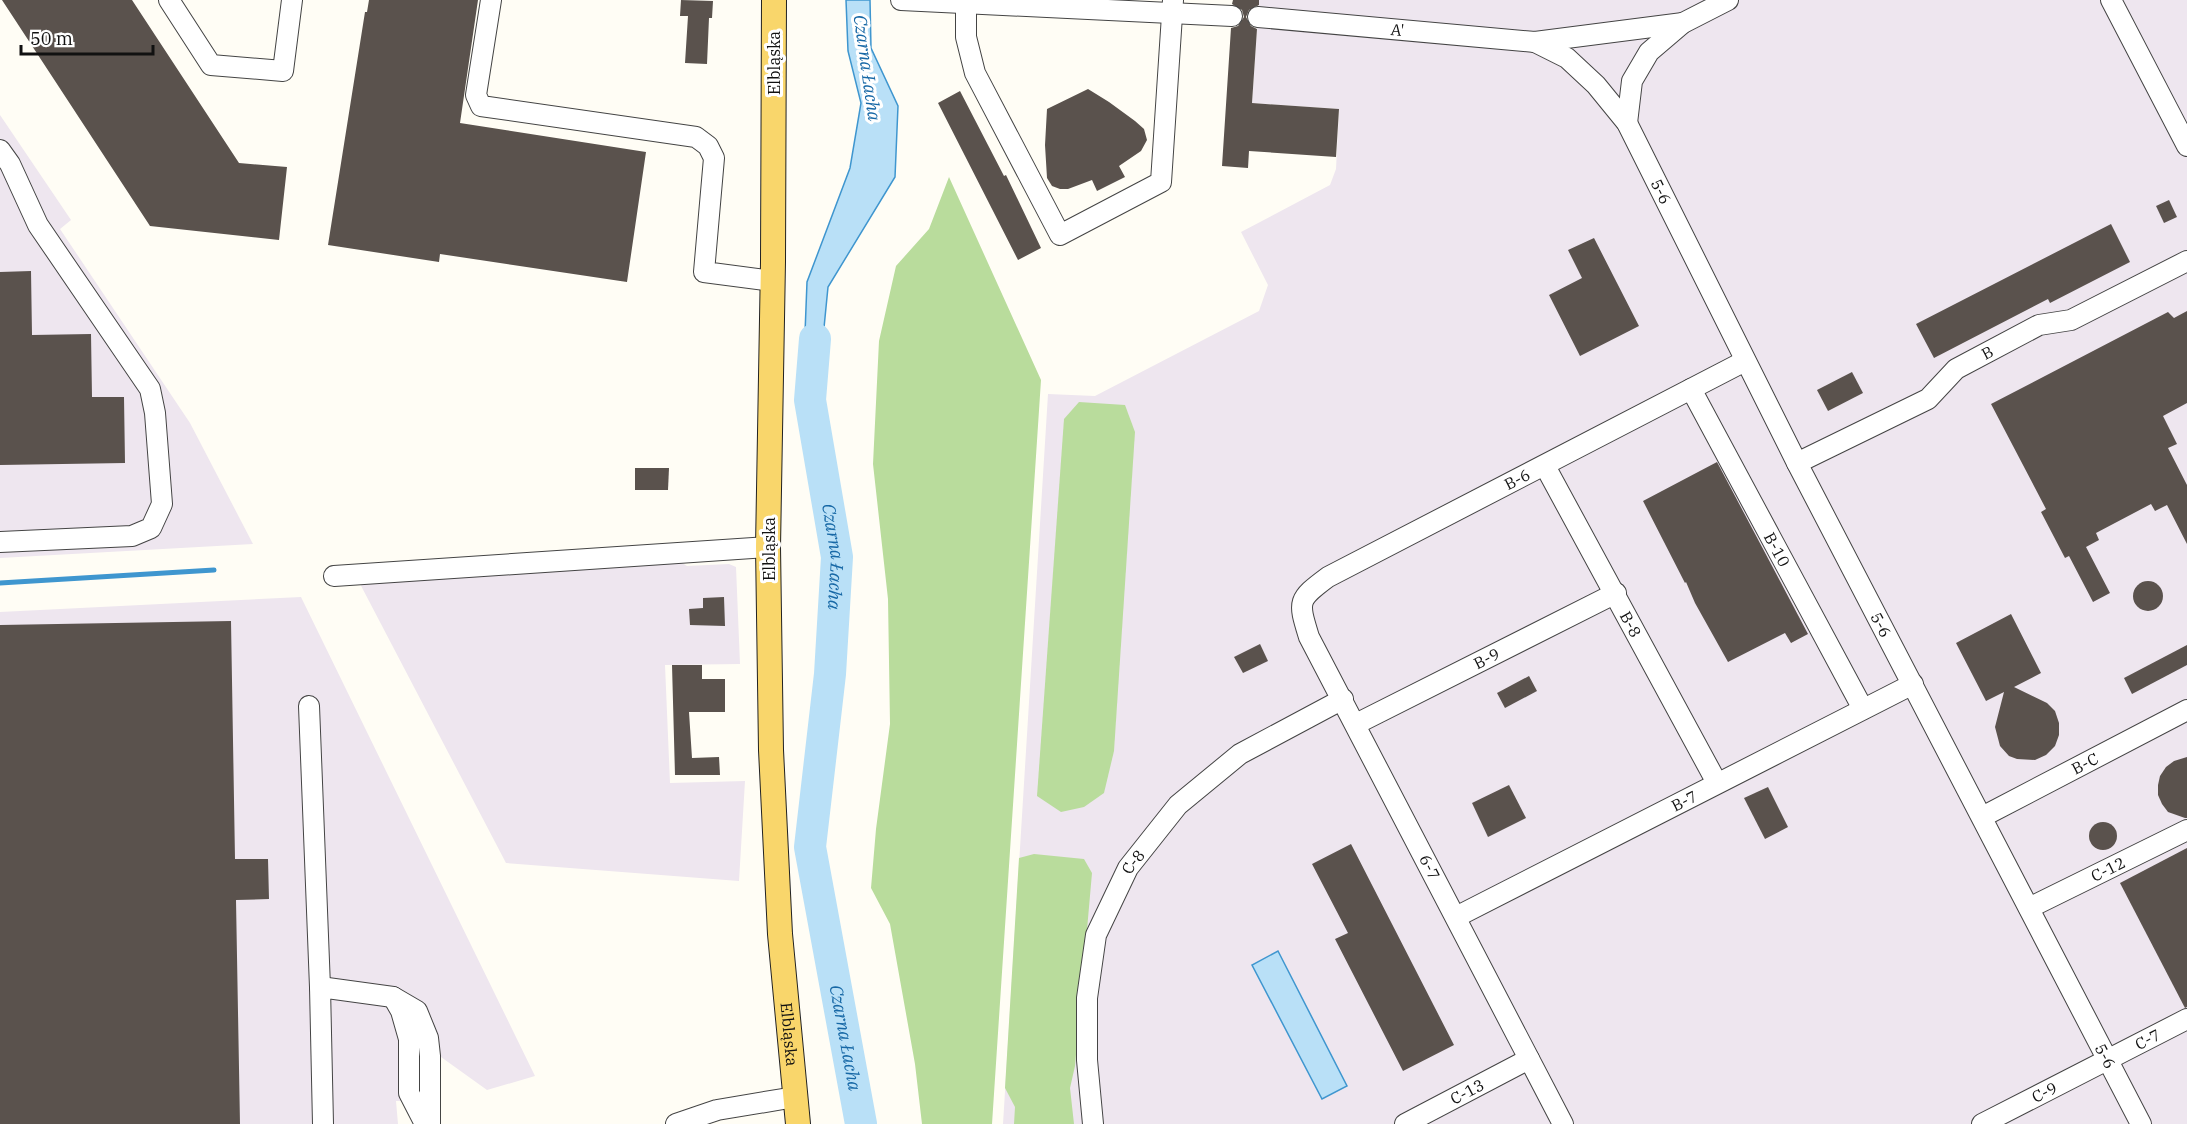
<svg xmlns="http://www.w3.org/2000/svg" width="2187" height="1124" font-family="'IBM Plex Serif',serif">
<rect width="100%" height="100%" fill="#fffdf5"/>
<!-- industrial -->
<g fill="#eee6ef">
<polygon points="1259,0 2187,0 2187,1124 1003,1124 1048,394 1095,396 1259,311 1268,285 1241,232 1330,185 1336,169 1339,109 1252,103"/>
<polygon points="0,115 71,220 60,229 190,423 253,544 0,558"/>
<polygon points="682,563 687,566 729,564 736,567 740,664 665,665 670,783 745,781 739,881 506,863 358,580"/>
<polygon points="301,597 535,1076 487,1090 441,1057 441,1101 396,1101 398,1124 0,1124 0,612"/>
</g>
<!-- forest -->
<g fill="#b9dc9c">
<polygon points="949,177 1041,380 992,1124 922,1124 915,1064 890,924 871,888 876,829 890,724 888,599 873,464 879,341 896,266 929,229"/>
<polygon points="1079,402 1125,405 1135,432 1114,751 1104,793 1084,807 1061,812 1037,796 1064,419"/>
<polygon points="1034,854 1084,859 1092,873 1075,1066 1070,1088 1074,1124 1014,1124 1015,1107 1005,1088 1019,858"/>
</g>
<!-- water -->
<g fill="#b9e0f7" stroke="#3f96cf" stroke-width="1.5">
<polygon points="846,0 870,0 871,48 898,106 895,177 828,287 817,399 804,359 807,282 850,168 861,103 848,51"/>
<polygon points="1278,951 1347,1086 1322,1099 1252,965"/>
</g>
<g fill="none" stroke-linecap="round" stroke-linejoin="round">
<!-- stream -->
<polyline stroke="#3f96cf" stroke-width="5" points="0,583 214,570"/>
<!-- river -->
<path stroke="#b9e0f7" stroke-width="32" id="s1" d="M815 339 810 400 837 557 830 674 810 847 861 1124"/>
</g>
<!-- building -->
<g fill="#5a524d">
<polygon points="2,0 132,0 239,163 287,167 279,240 150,226"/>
<polygon points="369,0 478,0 460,123 646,152 627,282 440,254 439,262 328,245 365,12 367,12"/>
<polygon points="681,0 713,1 712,18 709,18 707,64 685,63 688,16 680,16"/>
<polygon points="1233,0 1259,0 1259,5 1249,10 1246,17 1251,26 1257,29 1252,103 1339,109 1336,157 1249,151 1248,168 1222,166 1231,28 1238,26 1244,17 1242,10 1232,4"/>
<polygon points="1088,89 1109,102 1135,121 1144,129 1147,140 1141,151 1119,166 1125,177 1097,191 1092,180 1068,189 1060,189 1052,186 1047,178 1045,145 1047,109"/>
<polygon points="960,91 1004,176 1006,175 1041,248 1018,260 938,103"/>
<polygon points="2169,200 2177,217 2164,223 2156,206"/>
<polygon points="2111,224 2130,262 2050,303 2048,299 1934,358 1916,324"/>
<polygon points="1594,238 1639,326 1580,356 1549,295 1582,278 1568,250"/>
<polygon points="31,271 32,335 91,334 92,397 124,397 125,463 0,465 0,272"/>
<polygon points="2187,311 2187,403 2163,416 2177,444 2168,448 2187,485 2187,544 2167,505 2155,511 2151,504 2096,533 2099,540 2086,547 2110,593 2093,602 2069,556 2065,558 2041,512 2046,509 1991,404 2168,312 2174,318"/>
<polygon points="1852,372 1863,393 1828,411 1817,390"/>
<polygon points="1717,462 1808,634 1791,643 1785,633 1728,662 1695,603 1686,582 1685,583 1643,501"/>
<polygon points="635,468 669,468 668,490 635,490"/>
<circle cx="2148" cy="596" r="15"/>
<polygon points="724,597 725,626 690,625 689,609 703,608 703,598"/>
<polygon points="2011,614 2041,673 2014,687 2047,703 2055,711 2059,723 2059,735 2055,746 2046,755 2035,760 2017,759 2009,756 2000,746 1995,727 2004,692 1986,701 1956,643"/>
<polygon points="231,621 235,859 268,859 269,899 236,900 240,1124 0,1124 0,625"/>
<polygon points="1260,644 1268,661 1243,673 1234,657"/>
<polygon points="2187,645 2187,665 2132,694 2124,678"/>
<polygon points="672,665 702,665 702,679 725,679 725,712 689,712 692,758 719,757 720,775 675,775"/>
<polygon points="1529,676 1537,691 1505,708 1497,693"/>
<polygon points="2187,757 2187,818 2185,818 2168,812 2162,804 2158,795 2158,785 2160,776 2166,767 2174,761"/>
<polygon points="1509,785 1526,818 1488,837 1472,803"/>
<polygon points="1768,787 1788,827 1765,839 1744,798"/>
<circle cx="2103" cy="836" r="14"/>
<polygon points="1351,844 1454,1045 1403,1071 1335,939 1348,933 1312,864"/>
<polygon points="2187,848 2187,1007 2185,1008 2120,883"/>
</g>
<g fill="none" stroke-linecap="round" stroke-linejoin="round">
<!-- minor casing -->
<g stroke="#444" stroke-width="22">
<g id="minor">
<polyline points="169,0 211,65 283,71 292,0"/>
<polyline points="491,0 476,95 481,106 696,137 708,146 714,158 704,272 772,281"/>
<polyline points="901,0 1232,16"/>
<polyline points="2111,0 2187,146"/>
<polyline points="966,3 966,37 975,73 1060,235 1161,182 1173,0"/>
<path id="s2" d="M1258 17 1535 42 1683 23"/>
<path id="s3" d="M1535 42 1567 58 1596 85 1627 123 1797 463 2141 1124"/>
<polyline points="1627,123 1632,81 1649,52 1683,23 1728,0"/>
<polyline points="0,150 10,164 38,225 150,389 155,413 162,504 151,528 132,536 0,542"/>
<path id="s4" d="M1691 389 1863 709"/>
<path id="s5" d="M1797 463 1928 399 1956 369 2039 325 2071 320 2187 261"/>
<path id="s6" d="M1545 466 1717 783"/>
<polyline points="334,576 768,547"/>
<polyline points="309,706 320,987"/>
<path id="s7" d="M1356 724 1616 593"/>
<path id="s8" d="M1982 817 2187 710"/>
<path id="s9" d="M2029 908 2187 830"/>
<path id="s10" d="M1456 917 1913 684"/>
<polyline points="393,997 401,1011 409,1039 409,1093 425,1124"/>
<polyline points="323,1124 320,987 393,997 417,1011 428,1038 430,1056 430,1124"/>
<polyline points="676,1124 717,1110 795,1097"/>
<path id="s11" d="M1093 1124 1087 1060V998L1096 935 1128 868 1178 805 1240 754 1343 699"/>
<path id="s12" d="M1405 1124 1529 1059"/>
<path id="s13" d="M1563 1124 1309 637C1298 601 1297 600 1328 577L1745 361"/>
<path id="s14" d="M1982 1124 2187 1019"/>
</g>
</g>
<!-- major casing -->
<g stroke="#222" stroke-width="26">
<g id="major">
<path id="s15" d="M774 0 773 262 768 547 771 750 780 934 798 1124"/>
</g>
</g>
<!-- minor -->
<use href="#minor" stroke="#fff" stroke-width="20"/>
<!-- major -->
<use href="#major" stroke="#f9d66b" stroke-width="24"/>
</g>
<g text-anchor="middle" stroke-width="6" stroke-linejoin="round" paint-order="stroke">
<!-- street labels -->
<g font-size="16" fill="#111" stroke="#fff">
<text dy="6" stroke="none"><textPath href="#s2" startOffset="140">A'</textPath></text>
<text transform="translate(774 63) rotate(-90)" y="6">Elbląska</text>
<text dy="6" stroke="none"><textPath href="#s3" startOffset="201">5-6</textPath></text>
<text dy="6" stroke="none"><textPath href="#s5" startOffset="222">B</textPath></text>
<text dy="6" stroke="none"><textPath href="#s13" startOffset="834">B-6</textPath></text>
<text transform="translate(769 549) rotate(-90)" y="6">Elbląska</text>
<text dy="6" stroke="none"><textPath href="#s4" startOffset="182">B-10</textPath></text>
<text dy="6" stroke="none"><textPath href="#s6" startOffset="180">B-8</textPath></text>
<text dy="6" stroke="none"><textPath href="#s3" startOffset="687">5-6</textPath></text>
<text dy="6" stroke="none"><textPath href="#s7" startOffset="146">B-9</textPath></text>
<text dy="6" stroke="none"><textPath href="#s8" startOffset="116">B-C</textPath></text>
<text dy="6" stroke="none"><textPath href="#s10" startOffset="256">B-7</textPath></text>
<text dy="6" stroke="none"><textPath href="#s11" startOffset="272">C-8</textPath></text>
<text transform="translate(1430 867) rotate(63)" y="6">6-7</text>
<text dy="6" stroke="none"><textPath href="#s9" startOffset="88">C-12</textPath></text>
<text dy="6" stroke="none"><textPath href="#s15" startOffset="1035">Elbląska</textPath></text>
<text dy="6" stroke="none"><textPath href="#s14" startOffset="186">C-7</textPath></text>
<text dy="6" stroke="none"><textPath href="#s3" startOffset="1173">5-6</textPath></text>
<text dy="6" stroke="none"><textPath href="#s12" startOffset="70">C-13</textPath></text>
<text dy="6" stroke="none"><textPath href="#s14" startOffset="70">C-9</textPath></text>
</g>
<!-- water labels -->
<g font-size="18" font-style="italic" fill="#1768a6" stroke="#fff">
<text transform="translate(867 68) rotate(82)" y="6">Czarna Łacha</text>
<text dy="6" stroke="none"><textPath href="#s1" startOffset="220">Czarna Łacha</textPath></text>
<text dy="6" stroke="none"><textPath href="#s1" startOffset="706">Czarna Łacha</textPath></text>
</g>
</g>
<!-- scale -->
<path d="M21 45v9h132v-9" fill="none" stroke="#111111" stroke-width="3"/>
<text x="30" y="45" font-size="18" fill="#111111" stroke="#ffffff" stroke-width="4.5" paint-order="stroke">50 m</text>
</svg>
